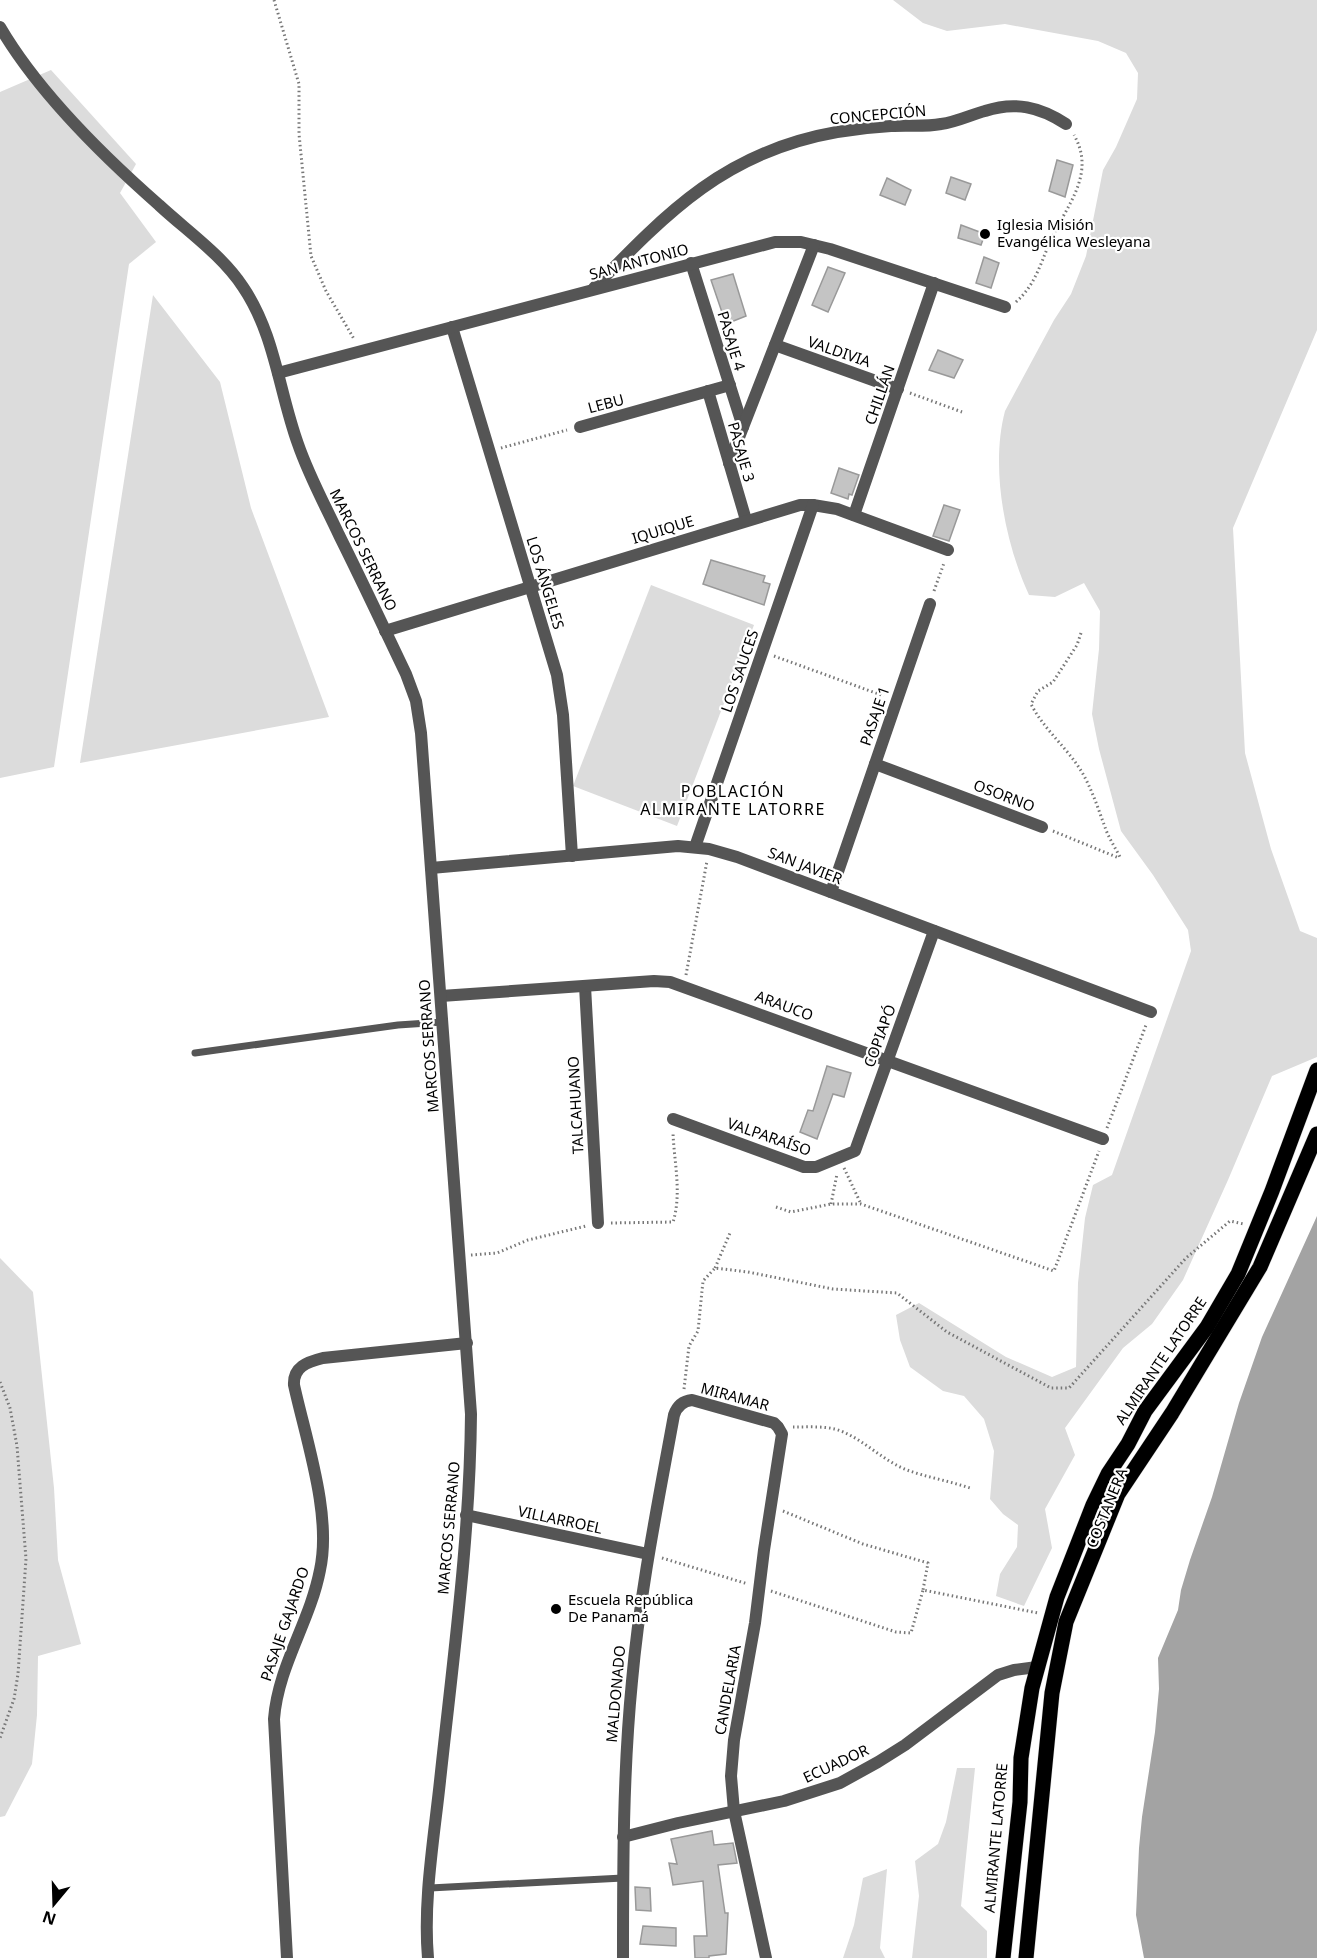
<svg xmlns="http://www.w3.org/2000/svg" width="1317" height="1958" font-family="'Noto Sans',sans-serif">
<rect width="100%" height="100%" fill="#fff"/>
<!-- green -->
<g fill="#dcdcdc">
<path d="M893 0H1317V330L1233 528 1245 753 1271 849 1300 931 1317 938V1057L1272 1076 1228 1180 1183 1280 1152 1324 1123 1348 1065 1428 1075 1455 1045 1509 1052 1548 1024 1606 996 1596 1000 1574 1017 1547 1018 1525 1003 1514 990 1499 994 1451 984 1419 964 1396 943 1391 910 1367 900 1340 896 1315 919 1303 1006 1357 1052 1377 1076 1367 1078 1283 1085 1218 1093 1185 1112 1175 1191 951 1188 930 1153 875 1121 831 1099 749 1092 714 1099 649 1100 611 1084 583 1055 597 1029 595C1005 543 990 468 1005 411L1054 320 1071 294 1086 256 1103 170 1116 147 1137 99 1138 73 1126 53 1098 41 1005 24 947 31 923 23Z"/>
<polygon points="51,70 136,164 120,193 156,242 129,264 54,767 0,778 0,92"/>
<polygon points="153,295 220,382 251,508 329,717 80,763"/>
<polygon points="651,585 754,625 677,826 573,786"/>
<polygon points="0,1258 33,1292 54,1488 58,1560 81,1644 38,1656 37,1715 32,1764 5,1816 0,1817"/>
<polygon points="957,1768 975,1768 961,1906 987,1931 987,1958 912,1958 919,1896 915,1861 938,1844 946,1822"/>
<polygon points="887,1869 880,1948 885,1958 843,1958 854,1925 863,1878"/>
</g>
<!-- water -->
<polygon fill="#a3a3a3" points="1317,1216 1317,1958 1144,1958 1136,1915 1139,1848 1142,1817 1155,1732 1159,1689 1158,1658 1178,1610 1181,1590 1190,1560 1212,1497 1239,1403 1262,1337"/>
<!-- building -->
<g fill="#c4c4c4" stroke="#999" stroke-width="1.5">
<polygon points="1057,160 1073,165 1065,197 1049,191"/>
<polygon points="951,177 971,184 965,200 946,193"/>
<polygon points="887,178 911,190 905,205 880,195"/>
<polygon points="961,225 985,234 981,245 958,238"/>
<polygon points="984,257 999,263 991,288 976,283"/>
<polygon points="828,267 845,273 828,312 812,305"/>
<polygon points="733,274 746,316 726,324 711,280"/>
<polygon points="938,350 963,360 954,378 929,370"/>
<polygon points="839,468 859,475 852,495 849,494 848,499 831,493"/>
<polygon points="944,505 960,510 949,541 933,536"/>
<polygon points="711,560 765,576 763,582 770,584 764,605 703,584"/>
<polygon points="827,1066 851,1073 844,1097 833,1094 817,1139 800,1132 808,1110 813,1111"/>
<polygon points="712,1831 714,1845 733,1843 737,1863 718,1865 725,1913 728,1913 726,1954 709,1956 709,1958 695,1958 694,1936 707,1936 703,1881 673,1885 669,1863 677,1864 671,1839"/>
<polygon points="635,1887 650,1888 651,1911 636,1910"/>
<polygon points="643,1926 676,1928 676,1946 640,1944"/>
</g>
<g fill="none" stroke-linecap="round" stroke-linejoin="round">
<!-- primary casing -->
<g stroke="#dbdbdb" stroke-width="16">
<g id="primary">
<polyline points="1003,1958 1020,1802 1021,1758 1032,1688 1057,1597 1093,1505 1108,1474 1128,1444 1145,1411 1207,1327 1238,1274 1272,1191 1317,1070"/>
<polyline points="1026,1958 1052,1693 1066,1622 1118,1494 1172,1413 1260,1267 1317,1134"/>
</g>
</g>
<!-- path -->
<g stroke="#777" stroke-width="3" stroke-dasharray="1.5 3" stroke-linecap="butt">
<polyline points="274,0 299,84 299,134 311,256 326,291 354,339"/>
<path d="M1016 302C1035 285 1040 265 1050 242 1065 207 1097 175 1074 135"/>
<polyline points="910,393 962,412"/>
<polyline points="501,448 567,430"/>
<polyline points="934,591 944,563"/>
<path d="M1081 633 1077 645 1053 682 1038 691 1031 704C1044 730 1068 748 1083 774 1093 792 1099 811 1106 830 1110 840 1116 849 1121 859"/>
<polyline points="774,656 884,696"/>
<polyline points="1053,831 1119,858"/>
<polyline points="686,975 707,861"/>
<polyline points="1107,1128 1146,1025"/>
<polyline points="844,1168 861,1204"/>
<polyline points="831,1204 837,1174"/>
<polyline points="776,1207 791,1212 831,1204 861,1204 1054,1271 1099,1151"/>
<path d="M611 1223 673 1222C682 1194 674 1161 673 1133"/>
<polyline points="471,1255 497,1253 528,1240 586,1226"/>
<polyline points="715,1268 730,1233"/>
<polyline points="0,1382 10,1408 17,1446 26,1559 18,1674 14,1699 0,1738"/>
<polyline points="684,1389 689,1346 698,1331 703,1281 715,1268 748,1272 833,1289 897,1293 947,1332 1051,1388 1069,1388 1186,1258 1230,1221 1244,1224"/>
<path d="M793 1427C806 1427 822 1426 835 1429 862 1437 881 1460 907 1470 926 1477 949 1481 970 1488"/>
<polyline points="783,1511 863,1544 928,1563 923,1590"/>
<polyline points="662,1558 748,1584"/>
<polyline points="771,1591 896,1632 911,1633 923,1590 1038,1613"/>
</g>
<!-- service -->
<g stroke="#555" stroke-width="7">
<polyline points="195,1053 398,1025 443,1022"/>
<polyline points="430,1888 623,1878"/>
</g>
<!-- minor -->
<g stroke="#555" stroke-width="12">
<polyline points="691,263 743,427"/>
<path d="M594 288C668 211 727 151 837 132 855 129 873 127 891 126 908 125 925 127 941 124 957 122 970 115 985 111 1015 101 1040 107 1066 124"/>
<polyline points="452,327 557,675 563,715 572,856"/>
<polyline points="775,345 898,389"/>
<polyline points="278,373 775,242 801,242 830,249 1005,307"/>
<polyline points="708,391 746,520"/>
<polyline points="580,427 730,385"/>
<polyline points="729,463 814,245"/>
<polyline points="854,515 934,283"/>
<polyline points="385,631 800,505 813,505 837,509 948,550"/>
<polyline points="875,764 1042,827"/>
<polyline points="695,847 813,505"/>
<polyline points="431,868 678,846 709,849 737,857 1151,1012"/>
<polyline points="831,892 930,604"/>
<polyline points="585,986 598,1223"/>
<polyline points="441,996 654,981 670,982 1103,1139"/>
<polyline points="673,1119 804,1167 816,1167 855,1151 934,931"/>
<polyline points="466,1515 648,1554"/>
<polyline points="623,1837 678,1823 784,1801 840,1783 878,1762 905,1745 998,1675 1014,1670 1037,1667"/>
<path d="M287 1958 274 1719C278 1666 310 1622 320 1570 332 1515 306 1440 294 1385 293 1367 307 1362 323 1358L467 1343"/>
<path d="M623 1958C623 1865 623 1773 632 1681 640 1591 658 1503 674 1415 677 1406 683 1401 692 1400L774 1423 778 1427 782 1434 764 1550 755 1623 734 1740 731 1776 734 1811 766 1958"/>
</g>
<!-- tertiary -->
<path stroke="#555" stroke-width="12" d="M0 27C38 92 102 155 159 205 187 231 222 255 243 287 275 334 279 392 298 444 309 476 325 505 339 535 362 581 384 628 406 674L416 701 421 733 471 1414C470 1537 453 1659 440 1781 434 1838 423 1901 428 1958"/>
<!-- primary -->
<use href="#primary" stroke="#000" stroke-width="15"/>
</g>
<!-- markers -->
<g fill="#000" stroke="#fff" stroke-width="2">
<circle cx="985" cy="234" r="6"/>
<circle cx="556" cy="1609" r="6"/>
</g>
<g text-anchor="middle" stroke-width="4.5" stroke-linejoin="round" paint-order="stroke">
<!-- street labels -->
<g font-size="15" fill="#000" stroke="#fff">
<text transform="translate(878 115) rotate(-5)" y="5">CONCEPCIÓN</text>
<text transform="translate(639 262) rotate(-15)" y="5">SAN ANTONIO</text>
<text transform="translate(731 341) rotate(73)" y="5">PASAJE 4</text>
<text transform="translate(839 352) rotate(19)" y="5">VALDIVIA</text>
<text transform="translate(880 395) rotate(-71)" y="5">CHILLÁN</text>
<text transform="translate(606 404) rotate(-15)" y="5">LEBU</text>
<text transform="translate(741 452) rotate(74)" y="5">PASAJE 3</text>
<text transform="translate(663 530) rotate(-17)" y="5">IQUIQUE</text>
<text transform="translate(363 550) rotate(64)" y="5">MARCOS SERRANO</text>
<text transform="translate(545 583) rotate(73)" y="5">LOS ÁNGELES</text>
<text transform="translate(740 671) rotate(-71)" y="5">LOS SAUCES</text>
<text transform="translate(875 716) rotate(-71)" y="5">PASAJE 1</text>
<text transform="translate(1004 796) rotate(21)" y="5">OSORNO</text>
<text transform="translate(805 866) rotate(21)" y="5">SAN JAVIER</text>
<text transform="translate(784 1006) rotate(20)" y="5">ARAUCO</text>
<text transform="translate(880 1036) rotate(-70)" y="5">COPIAPÓ</text>
<text transform="translate(429 1046) rotate(-94)" y="5">MARCOS SERRANO</text>
<text transform="translate(576 1105) rotate(-93)" y="5">TALCAHUANO</text>
<text transform="translate(769 1137) rotate(19)" y="5">VALPARAÍSO</text>
<text transform="translate(1161 1361) rotate(-56)" y="5">ALMIRANTE LATORRE</text>
<text transform="translate(735 1397) rotate(15)" y="5">MIRAMAR</text>
<text transform="translate(1107 1508) rotate(-68)" y="5">COSTANERA</text>
<text transform="translate(560 1520) rotate(12)" y="5">VILLARROEL</text>
<text transform="translate(449 1528) rotate(-85)" y="5">MARCOS SERRANO</text>
<text transform="translate(285 1624) rotate(-71)" y="5">PASAJE GAJARDO</text>
<text transform="translate(728 1690) rotate(-80)" y="5">CANDELARIA</text>
<text transform="translate(616 1694) rotate(-85)" y="5">MALDONADO</text>
<text transform="translate(836 1764) rotate(-25)" y="5">ECUADOR</text>
<text transform="translate(996 1838) rotate(-85)" y="5">ALMIRANTE LATORRE</text>
</g>
<!-- poi labels -->
<g font-size="15" fill="#000" stroke="#fff" text-anchor="start">
<text x="997" y="230">Iglesia Misión<tspan x="997" dy="17">Evangélica Wesleyana</tspan></text>
<text x="568" y="1605">Escuela República<tspan x="568" dy="17">De Panamá</tspan></text>
</g>
<!-- neighbourhood labels -->
<g font-size="16" letter-spacing="1.5" fill="#000" stroke="#fff">
<text x="733" y="797">POBLACIÓN<tspan x="733" dy="18">ALMIRANTE LATORRE</tspan></text>
</g>
</g>
<!-- north arrow -->
<g transform="translate(54 1904) rotate(199)" stroke="#ffffff" stroke-width="4.5" paint-order="stroke">
<path d="M0-4.5L10 22L0 15L-10 22Z" fill="#000000"/>
<text y="-9" font-size="16" font-weight="bold" text-anchor="middle" fill="#000000">N</text>
</g>
</svg>
